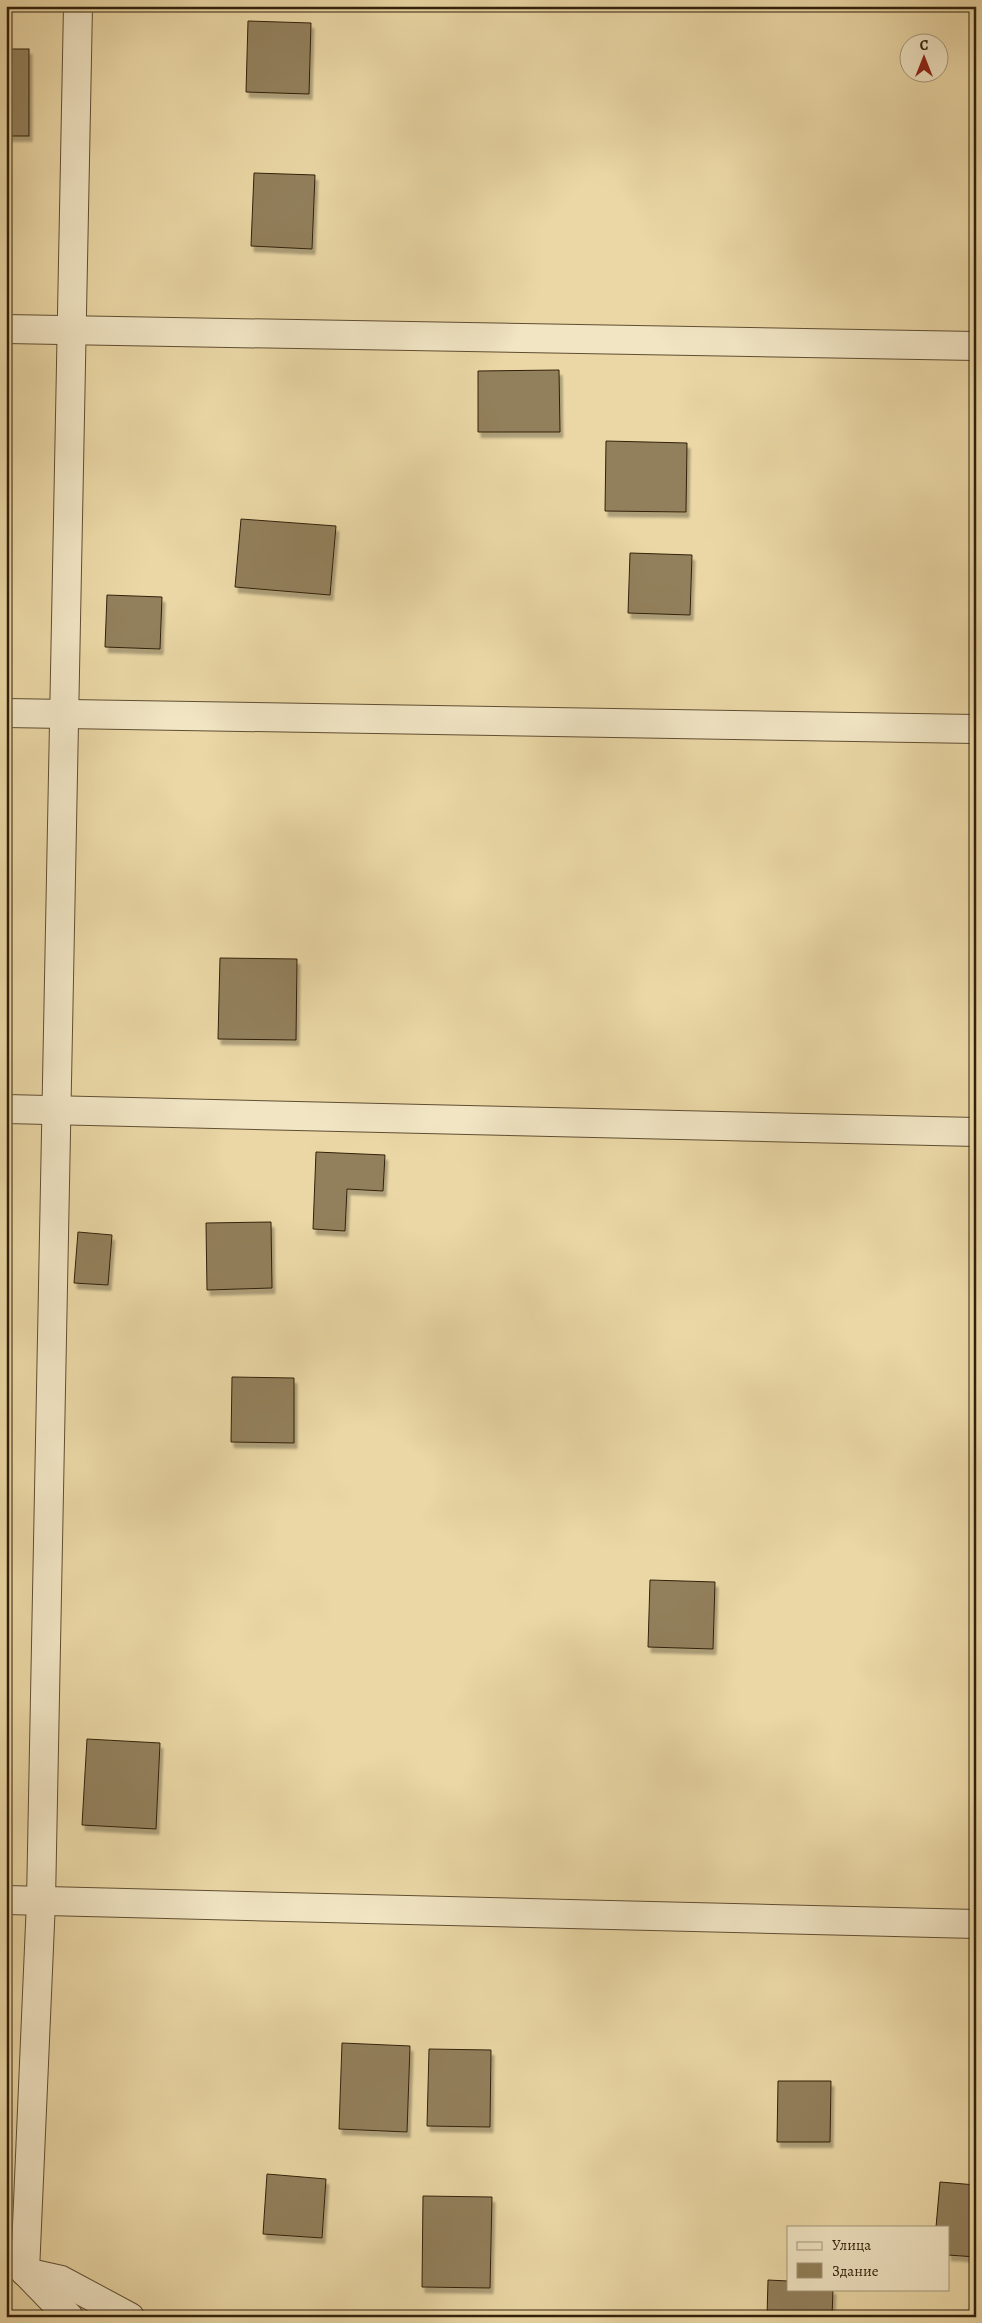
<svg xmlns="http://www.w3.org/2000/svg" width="982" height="2323" font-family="Alegreya,serif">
<defs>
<filter id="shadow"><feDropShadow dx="3" dy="5.5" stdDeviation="1" flood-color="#0004"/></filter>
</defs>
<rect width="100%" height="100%" fill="#ead7a5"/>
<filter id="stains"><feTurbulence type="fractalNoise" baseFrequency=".004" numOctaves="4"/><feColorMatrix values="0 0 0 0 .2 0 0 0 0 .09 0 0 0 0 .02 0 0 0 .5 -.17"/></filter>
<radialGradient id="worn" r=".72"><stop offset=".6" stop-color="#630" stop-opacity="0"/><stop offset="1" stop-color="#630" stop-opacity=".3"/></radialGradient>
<!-- building -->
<g fill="#92805b" stroke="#32210b" filter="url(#shadow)">
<polygon points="248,21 311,23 309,94 246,92"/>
<rect x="6" y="49" width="23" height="87"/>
<polygon points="254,173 315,175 312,249 251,246"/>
<polygon points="559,370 560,432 478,432 478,371"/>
<polygon points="606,441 687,443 686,512 605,511"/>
<polygon points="241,519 336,526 330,595 235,587"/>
<polygon points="630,553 692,555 690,615 628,613"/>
<polygon points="107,595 162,597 160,649 105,647"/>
<polygon points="220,958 297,959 296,1040 218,1039"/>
<polygon points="316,1152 385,1155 383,1191 347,1189 345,1231 313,1229"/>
<polygon points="271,1222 272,1288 207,1290 206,1223"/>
<polygon points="78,1232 112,1235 108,1285 74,1283"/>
<polygon points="232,1377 294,1378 294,1443 231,1442"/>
<polygon points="650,1580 715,1582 713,1649 648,1647"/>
<polygon points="87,1739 160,1743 156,1829 82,1825"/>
<polygon points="342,2043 410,2046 407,2132 339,2129"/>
<polygon points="429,2049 491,2050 490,2127 427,2126"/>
<polygon points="778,2081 831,2081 830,2142 777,2142"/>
<polygon points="267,2174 326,2179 322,2238 263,2234"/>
<polygon points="940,2182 976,2185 976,2257 948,2255 948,2227 936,2227"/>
<polygon points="423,2196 492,2197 490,2288 422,2287"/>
<polygon points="768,2280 788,2281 788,2289 833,2289 832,2317 767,2317"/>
</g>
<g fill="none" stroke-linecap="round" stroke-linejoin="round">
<!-- minor casing -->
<g stroke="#604e32" stroke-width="30">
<g id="minor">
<polyline points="78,6 41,1901 25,2272 61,2280 130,2317"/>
<polyline points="6,329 976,346"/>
<polyline points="6,713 976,729"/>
<polyline points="6,1109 976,1132"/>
<polyline points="6,1900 976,1924"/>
<polyline points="6,2252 69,2317"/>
</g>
</g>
<!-- minor -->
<use href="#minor" stroke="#f1e5c4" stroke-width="28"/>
</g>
<!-- margin -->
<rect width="982" height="2323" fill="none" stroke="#ead7a5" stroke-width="25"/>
<rect x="8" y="8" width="967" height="2308" fill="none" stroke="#32210b" stroke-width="2.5"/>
<rect x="12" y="12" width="957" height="2298" fill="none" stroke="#32210b"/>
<!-- legend -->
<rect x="787" y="2226" width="162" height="65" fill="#f1e5c4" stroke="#a5977a"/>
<rect x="797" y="2242" width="25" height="8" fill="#f1e5c4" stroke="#a5977a"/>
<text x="832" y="2250" font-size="15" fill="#32210b">Улица</text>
<rect x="797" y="2263" width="25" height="15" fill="#92805b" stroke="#a5977a"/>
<text x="832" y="2276" font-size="15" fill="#32210b">Здание</text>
<!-- north arrow -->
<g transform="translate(924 58)"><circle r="24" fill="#f1e5c4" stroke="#a5977a"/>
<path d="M0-4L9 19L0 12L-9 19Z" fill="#8f2418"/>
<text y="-8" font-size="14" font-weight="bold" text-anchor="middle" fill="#32210b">С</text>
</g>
<rect width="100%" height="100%" filter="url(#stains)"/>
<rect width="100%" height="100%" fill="url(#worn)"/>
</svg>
